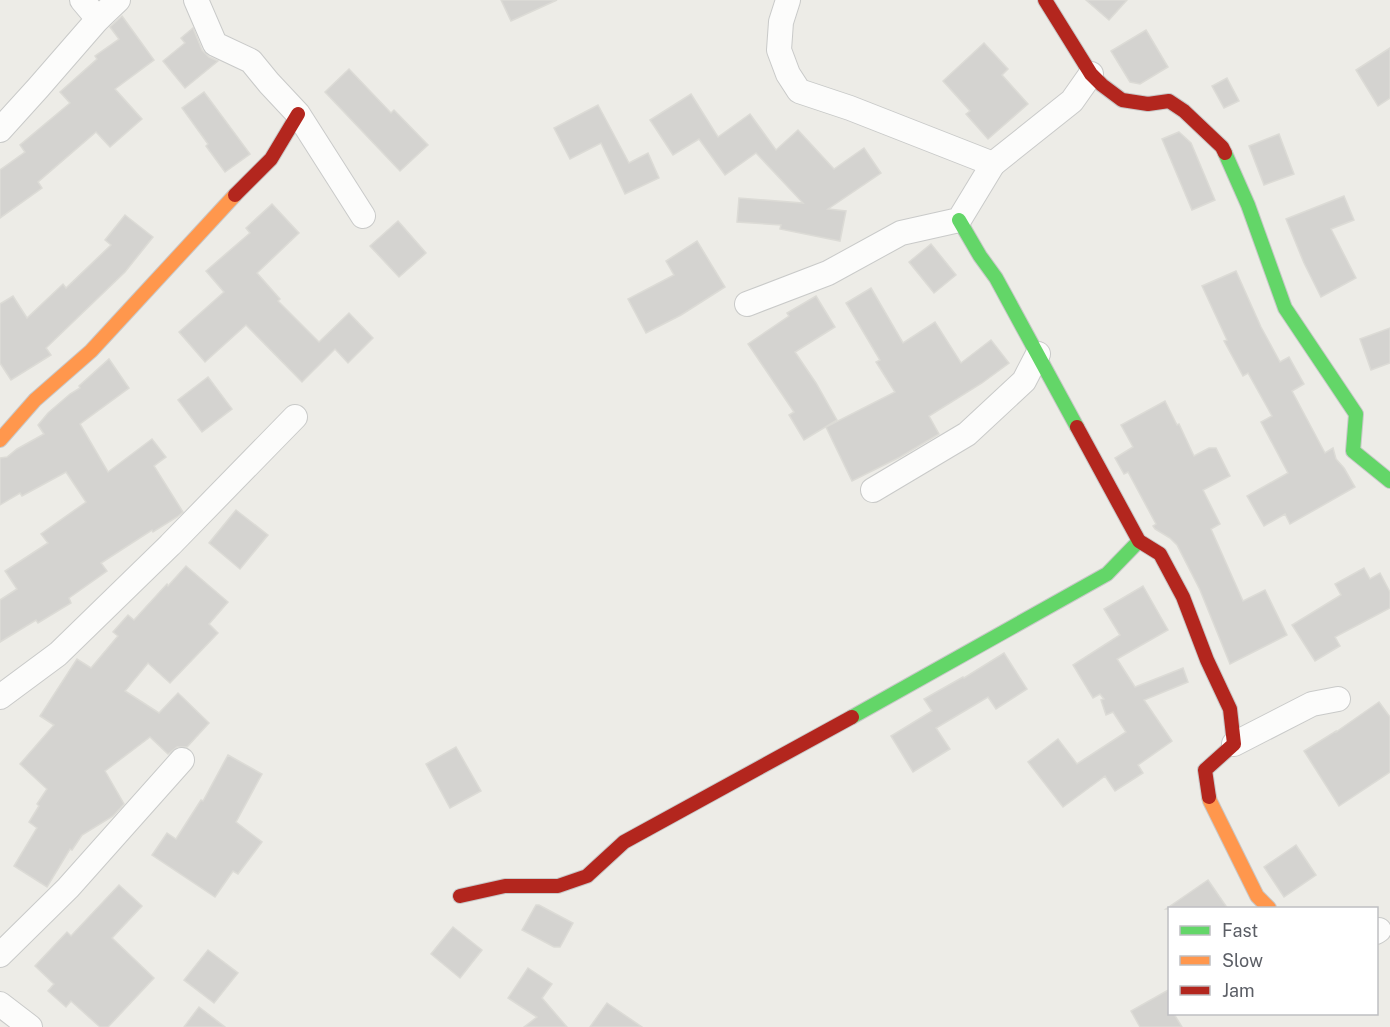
<svg xmlns="http://www.w3.org/2000/svg" width="1390" height="1027" font-family="'Public Sans',sans-serif">
<rect width="100%" height="100%" fill="#edece7"/>
<!-- building -->
<g fill="#d4d3d0" stroke="#dcdbd6" stroke-width="1.5">
<polygon points="501,0 557,0 511,21"/>
<polygon points="1086,0 1127,0 1109,20"/>
<polygon points="122,16 154,60 115,89 142,119 110,147 96,132 38,182 42,188 0,218 0,170 25,152 20,145 70,103 60,92 97,59 95,56 119,39 110,27"/>
<polygon points="193,28 202,50 209,57 218,61 185,88 163,61 185,43 181,38"/>
<polygon points="1146,30 1168,67 1140,84 1130,82 1111,51"/>
<polygon points="984,43 1008,69 1002,75 1028,104 988,139 966,114 970,111 943,81"/>
<polygon points="1390,48 1390,98 1378,106 1356,70"/>
<polygon points="349,69 391,113 394,110 428,145 400,171 325,92"/>
<polygon points="1227,78 1239,101 1224,108 1212,86"/>
<polygon points="204,92 250,154 225,172 206,146 208,144 182,108"/>
<polygon points="691,94 718,137 750,114 776,150 798,130 834,169 864,148 881,173 828,209 846,211 840,241 780,229 781,225 737,222 739,198 803,203 756,153 725,175 699,139 673,155 650,120"/>
<polygon points="598,105 629,163 648,153 659,178 625,194 601,143 570,159 554,128"/>
<polygon points="1179,132 1191,143 1215,200 1192,210 1162,139"/>
<polygon points="1279,134 1294,174 1264,185 1249,146"/>
<polygon points="1344,196 1354,220 1331,229 1356,278 1321,297 1304,263 1286,219"/>
<polygon points="272,204 299,233 257,273 280,299 278,301 319,342 349,313 373,338 348,363 335,349 302,382 246,325 205,362 179,332 224,292 206,271 250,233 246,228"/>
<polygon points="125,215 153,237 125,272 46,348 51,355 11,380 0,363 0,304 13,296 27,318 63,284 66,288 111,245 105,240"/>
<polygon points="398,221 426,253 399,277 370,246"/>
<polygon points="697,241 725,287 681,315 646,333 628,299 674,275 666,261"/>
<polygon points="931,244 956,275 934,293 909,262"/>
<polygon points="1236,271 1261,327 1280,362 1289,357 1304,384 1292,391 1325,453 1333,448 1336,459 1344,468 1355,487 1290,524 1285,514 1264,526 1247,496 1288,473 1261,422 1272,416 1248,373 1243,376 1224,341 1227,340 1202,286"/>
<polygon points="871,288 903,343 935,322 961,363 991,340 1009,363 982,383 929,416 939,434 900,457 852,481 826,427 895,392 876,362 880,360 846,303"/>
<polygon points="816,296 835,327 795,352 816,383 837,420 804,440 789,415 794,412 748,344 789,316 787,313"/>
<polygon points="1390,328 1390,363 1371,370 1360,339"/>
<polygon points="109,359 129,388 80,424 108,472 152,439 166,457 154,466 183,512 177,517 153,532 152,530 101,563 107,571 69,598 71,603 38,623 36,620 0,642 0,600 17,589 5,571 48,543 41,534 86,502 66,472 22,496 20,493 0,505 0,458 7,457 17,449 44,434 38,425 48,413 70,394 80,388 79,386"/>
<polygon points="208,377 232,409 202,432 178,400"/>
<polygon points="1165,401 1177,425 1179,424 1194,456 1209,448 1216,448 1230,476 1203,490 1220,524 1211,529 1243,601 1265,590 1287,635 1230,664 1200,590 1177,545 1170,538 1155,529 1153,526 1156,524 1128,472 1124,474 1115,458 1133,447 1121,425"/>
<polygon points="236,510 268,535 240,569 209,543"/>
<polygon points="186,566 228,602 209,624 218,633 170,683 148,663 125,691 159,713 178,693 209,723 187,747 177,747 168,754 150,737 105,771 124,804 113,816 82,835 72,850 70,849 47,887 14,866 37,828 29,822 39,806 37,804 47,789 20,764 54,725 40,716 77,659 91,668 118,636 113,632 128,615 134,620 167,584 168,586"/>
<polygon points="1364,568 1370,579 1380,573 1390,592 1390,608 1335,637 1340,646 1315,661 1292,625 1341,595 1335,584"/>
<polygon points="1143,586 1168,630 1117,659 1135,687 1183,668 1188,682 1144,700 1172,741 1138,765 1143,773 1115,791 1105,776 1063,807 1028,762 1058,739 1077,764 1126,732 1113,712 1106,715 1101,700 1104,699 1100,694 1093,698 1073,665 1120,635 1104,609"/>
<polygon points="1004,653 1027,689 996,709 988,697 936,728 950,749 913,772 891,736 932,711 924,699 963,677 964,678"/>
<polygon points="1379,702 1390,717 1390,772 1339,806 1304,751 1336,731 1336,732"/>
<polygon points="456,747 481,791 450,808 426,764"/>
<polygon points="228,755 262,774 236,822 262,842 238,874 233,871 215,897 152,855 167,833 176,839 201,800 203,801"/>
<polygon points="1296,845 1316,875 1284,897 1264,867"/>
<polygon points="1208,880 1228,909 1166,909"/>
<polygon points="119,885 142,906 112,938 154,978 108,1027 100,1027 71,1001 66,1007 48,991 54,984 35,966 67,932 71,936"/>
<polygon points="536,905 539,905 573,923 560,947 554,947 522,930"/>
<polygon points="453,927 482,950 460,978 431,954"/>
<polygon points="208,950 238,973 214,1003 184,980"/>
<polygon points="528,968 552,984 542,998 567,1027 524,1027 537,1017 508,998"/>
<polygon points="1170,989 1170,1014 1174,1014 1182,1027 1140,1027 1131,1011"/>
<polygon points="607,1003 642,1027 590,1027"/>
<polygon points="199,1007 225,1027 184,1027"/>
</g>
<g fill="none" stroke-linecap="round" stroke-linejoin="round">
<!-- street casing -->
<g stroke="#c9cac9" stroke-width="26">
<g id="street">
<polyline points="82,0 98,19"/>
<polyline points="196,0 215,44 251,61 269,83 298,114 363,216"/>
<polyline points="788,0 781,22 779,50 788,74 799,91 850,108 993,164"/>
<polyline points="0,130 38,88 98,19 118,0"/>
<polyline points="747,304 828,273 901,233 959,220 993,164 1072,101 1091,74"/>
<polyline points="873,490 967,434 1024,381 1038,354"/>
<polyline points="0,697 58,654 170,545 295,417"/>
<polyline points="1234,744 1312,704 1338,699"/>
<polyline points="1376,932 1379,930"/>
<polyline points="0,955 68,888 182,760"/>
<polyline points="0,1004 30,1027"/>
</g>
</g>
<!-- fast casing -->
<g stroke="#c8c8c8" stroke-width="16">
<g id="fast">
<polyline points="1225,153 1248,205 1285,308 1356,414 1353,451 1390,481"/>
<polyline points="959,220 980,256 996,278 1077,427"/>
<polyline points="852,717 1107,574 1139,541"/>
</g>
</g>
<!-- slow casing -->
<g stroke="#c8c8c8" stroke-width="16">
<g id="slow">
<polyline points="0,440 35,400 91,351 235,195"/>
<polyline points="1209,797 1210,801 1257,896 1269,908"/>
</g>
</g>
<!-- jam casing -->
<g stroke="#c8c8c8" stroke-width="16">
<g id="jam">
<polyline points="1045,0 1091,74 1102,85 1122,100 1148,104 1169,101 1184,111 1222,147 1225,153"/>
<polyline points="235,195 271,159 298,114"/>
<polyline points="1077,427 1139,541 1160,554 1183,597 1207,660 1230,709 1234,744 1205,770 1209,797"/>
<polyline points="460,896 505,886 558,886 587,876 624,842 852,717"/>
</g>
</g>
<!-- street -->
<use href="#street" stroke="#fcfcfb" stroke-width="24"/>
<!-- fast -->
<use href="#fast" stroke="#63d668" stroke-width="14"/>
<!-- slow -->
<use href="#slow" stroke="#ff974d" stroke-width="14"/>
<!-- jam -->
<use href="#jam" stroke="#b3261e" stroke-width="14"/>
</g>
<!-- legend -->
<rect x="1168" y="907" width="210" height="108" fill="#ffffff" stroke="#bebfc2" stroke-width="1.5"/>
<rect x="1180" y="926" width="30" height="9" fill="#63d668" stroke="#bebfc2" stroke-width="1.5"/>
<text x="1222" y="937" font-size="18" fill="#5c5f66">Fast</text>
<rect x="1180" y="956" width="30" height="9" fill="#ff974d" stroke="#bebfc2" stroke-width="1.5"/>
<text x="1222" y="967" font-size="18" fill="#5c5f66">Slow</text>
<rect x="1180" y="986" width="30" height="9" fill="#b3261e" stroke="#bebfc2" stroke-width="1.5"/>
<text x="1222" y="997" font-size="18" fill="#5c5f66">Jam</text>
</svg>
